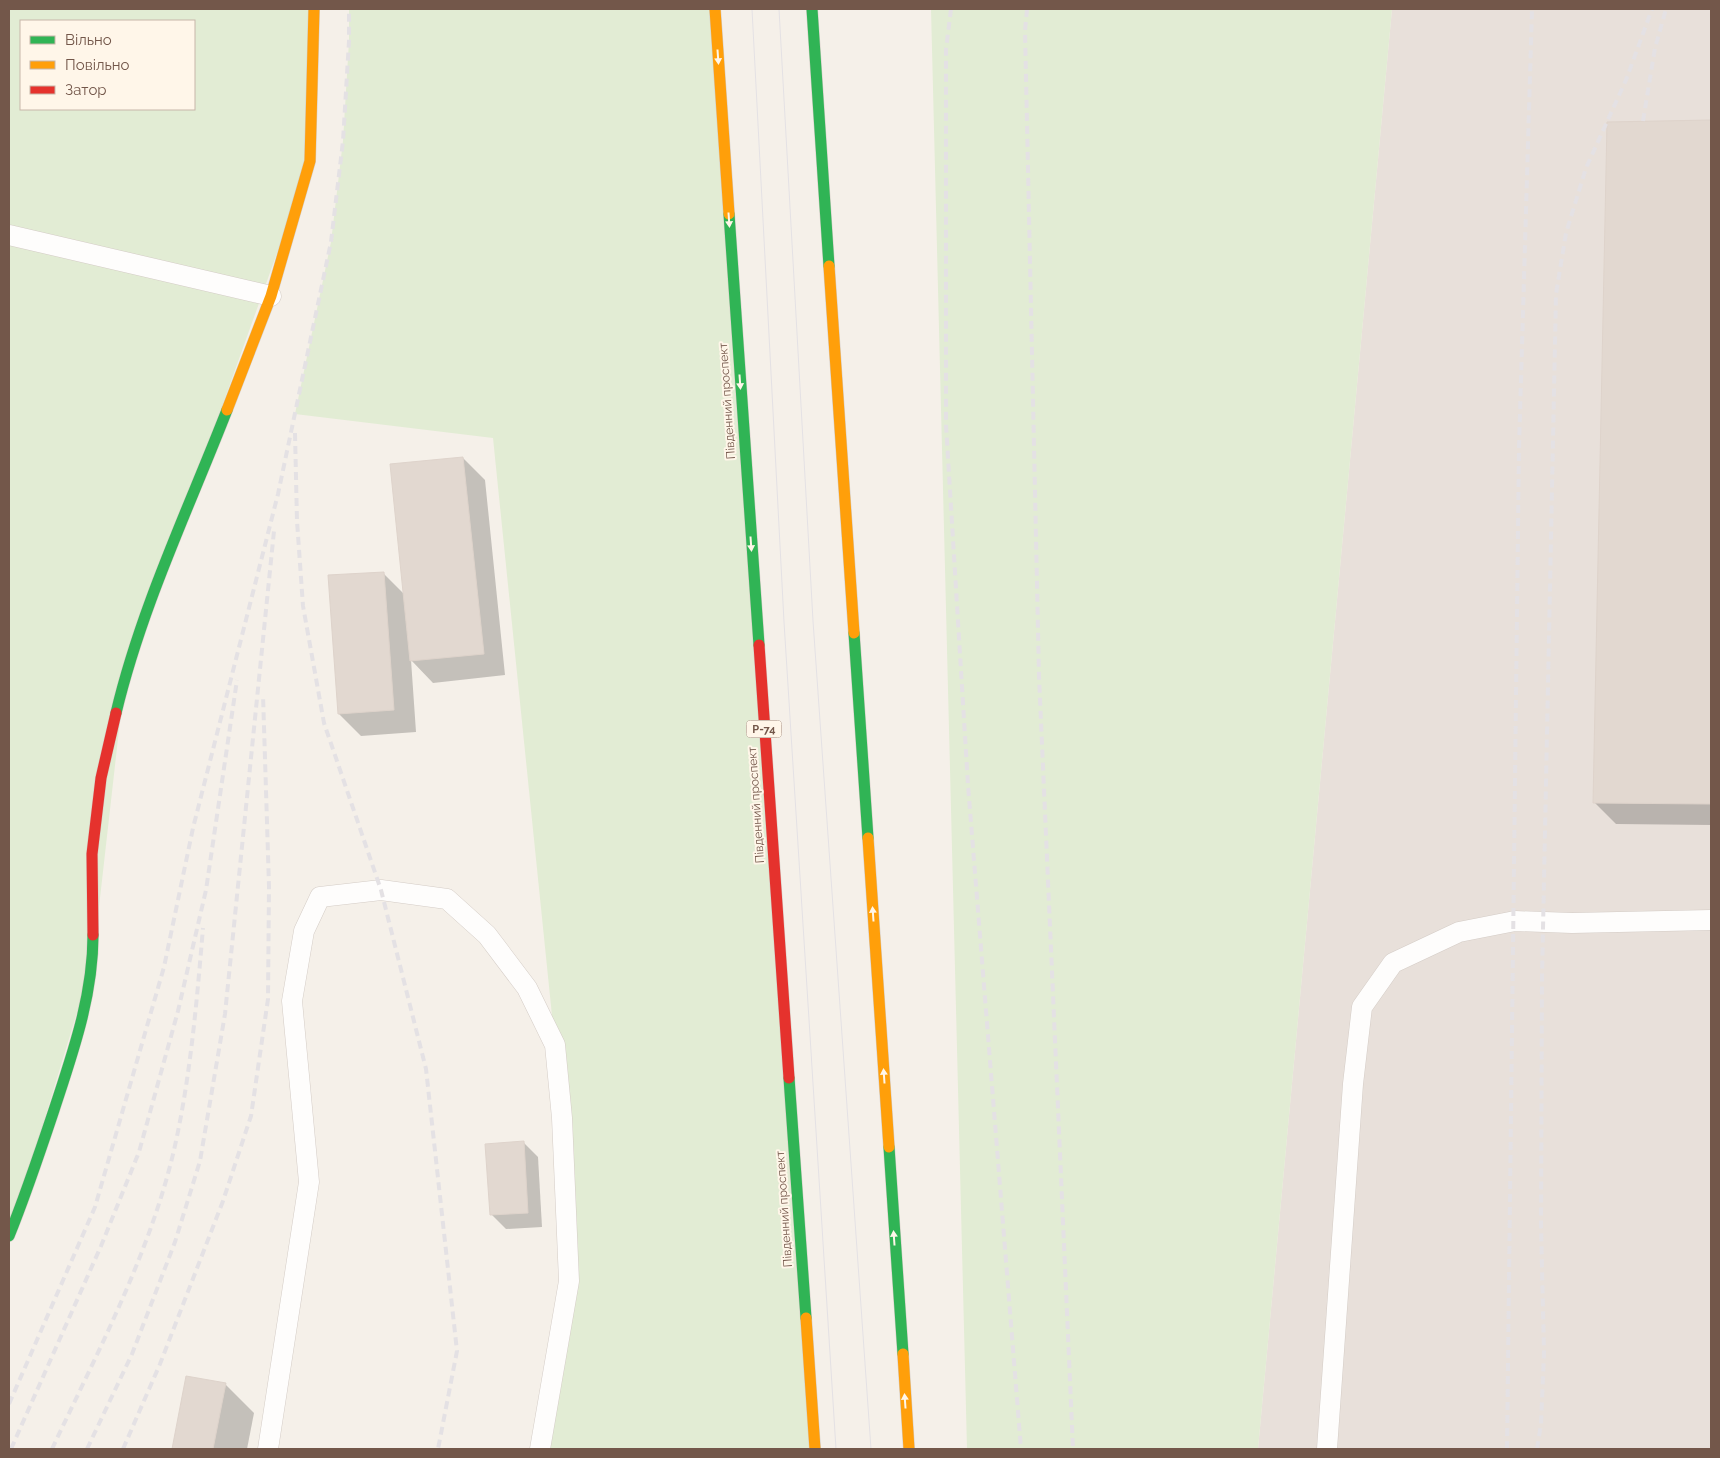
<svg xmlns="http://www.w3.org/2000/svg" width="1720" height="1458" font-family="Raleway,sans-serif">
<rect width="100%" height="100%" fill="#f5f0e9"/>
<!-- industrial -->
<polygon fill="#e8e0da" points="1392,9 1711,9 1711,1449 1258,1449"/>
<!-- green -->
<g fill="#e2ecd4" fill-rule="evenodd">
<path d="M9 9H314L310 161 125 677 93 960 9 1236ZM21 21H194V109H21Z"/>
<polygon points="349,9 715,9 815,1449 540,1449 569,1281 555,1045 493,438 295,414 331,242 343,141 349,41"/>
<polygon points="931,9 1392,9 1258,1449 967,1449"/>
</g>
<!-- shadow -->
<g fill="#0003">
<polygon points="1711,121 1711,825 1616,824 1594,802 1608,123"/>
<polygon points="463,458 485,480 505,675 433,683 411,660 416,732 361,736 339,714 383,573 404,594"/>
<polygon points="523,1142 538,1157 542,1227 506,1229 491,1214"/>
<polygon points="188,1377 225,1384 254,1413 247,1449 174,1449"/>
</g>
<!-- building -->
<g fill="#e2d8d0" stroke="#ded3cb">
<polygon points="1711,120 1711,804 1593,803 1607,122"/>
<polygon points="463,457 484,654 410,661 390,464"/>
<polygon points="384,572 394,710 338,714 328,575"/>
<polygon points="524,1141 528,1213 490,1215 485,1144"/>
<polygon points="186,1376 226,1383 213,1449 172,1449"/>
</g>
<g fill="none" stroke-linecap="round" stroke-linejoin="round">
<!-- lane casing -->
<g stroke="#d4ccc6" stroke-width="21">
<g id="lane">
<polyline points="9,235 271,296"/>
<polyline points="268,1449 309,1182 292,1001 304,931 320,897 381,890 447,899 487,935 527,988 555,1045 562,1118 569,1281 540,1449"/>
<polyline points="1327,1449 1353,1084 1362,1007 1393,963 1459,932 1515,921 1572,923 1711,920"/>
</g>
</g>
<!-- fast casing -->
<g stroke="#d4ccc6" stroke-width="12">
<g id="fast">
<polyline points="812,9 829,266"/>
<polyline points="729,214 759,645"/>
<polyline points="854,633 868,838"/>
<path d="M116 713C141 608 188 510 227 410"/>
<polyline points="789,1078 806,1318"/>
<polyline points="889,1147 903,1354"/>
<path d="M9 1236C26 1194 40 1152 54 1110 73 1052 93 996 93 935"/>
</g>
</g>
<!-- slow casing -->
<g stroke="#d4ccc6" stroke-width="12">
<g id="slow">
<polyline points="715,9 729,214"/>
<polyline points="829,266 854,633"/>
<polyline points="227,410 271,296 310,161 314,9"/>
<polyline points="868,838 889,1147"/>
<polyline points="806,1318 815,1449"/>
<polyline points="903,1354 909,1449"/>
</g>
</g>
<!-- jam casing -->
<g stroke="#d4ccc6" stroke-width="12">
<g id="jam">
<polyline points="759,645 789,1078"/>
<polyline points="93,935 92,854 101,778 116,713"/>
</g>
</g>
<!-- lane -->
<use href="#lane" stroke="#fefdfc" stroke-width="20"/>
<!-- fast -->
<use href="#fast" stroke="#30b455" stroke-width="11"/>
<!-- slow -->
<use href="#slow" stroke="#ff9f0a" stroke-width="11"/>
<!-- jam -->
<use href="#jam" stroke="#e5322d" stroke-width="11"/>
<!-- tram -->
<g stroke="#e4e1e4" stroke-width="1">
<polyline points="752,9 784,622 836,1449"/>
<polyline points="779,9 813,621 871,1449"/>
</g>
<!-- rail -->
<g stroke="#e4e1e4" stroke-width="4" stroke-dasharray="8 5" stroke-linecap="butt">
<polyline points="951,9 946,49 946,425 968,785 1021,1449"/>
<polyline points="1027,9 1025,31 1039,676 1073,1449"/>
<polyline points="1643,121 1655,48 1666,9"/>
<polyline points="295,433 297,521 303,606 324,723 381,890 426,1069 457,1351 438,1449"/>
<polyline points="9,1404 95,1207 164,967 193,828 278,494 331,242 343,141 349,41 349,9"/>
<polyline points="11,1449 101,1246 139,1152 178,1011 206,890 237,680"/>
<path d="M52 1449C98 1351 153 1248 176 1141 191 1071 197 999 203 928"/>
<polyline points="87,1449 132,1354 175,1242 200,1161 225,1014 274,531"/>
<polyline points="123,1449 160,1364 223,1201 251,1116 268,999 269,886 263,695"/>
<polyline points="1507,1449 1519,447 1532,9"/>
<polyline points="1537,1449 1541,1424 1544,1353 1541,1224 1542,978 1556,294 1566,233 1586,168 1626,80 1652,9"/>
</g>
</g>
<!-- one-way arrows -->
<defs><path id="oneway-solid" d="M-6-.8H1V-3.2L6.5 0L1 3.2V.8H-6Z" transform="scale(1.25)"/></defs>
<g fill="#fff6e9">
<use href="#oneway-solid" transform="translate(718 57) rotate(86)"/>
<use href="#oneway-solid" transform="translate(729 220) rotate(86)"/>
<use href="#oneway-solid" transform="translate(740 382) rotate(86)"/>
<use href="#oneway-solid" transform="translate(751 544) rotate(86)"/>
<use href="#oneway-solid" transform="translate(873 914) rotate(-94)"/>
<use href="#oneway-solid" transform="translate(884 1076) rotate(-94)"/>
<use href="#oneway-solid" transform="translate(894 1238) rotate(-94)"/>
<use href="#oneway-solid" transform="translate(905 1401) rotate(-94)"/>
</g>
<g text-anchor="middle" stroke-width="4" stroke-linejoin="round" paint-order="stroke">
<!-- shield labels -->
<rect fill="#fff6e9" stroke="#9d877a" stroke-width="1" x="746.5" y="720.5" width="35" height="17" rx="4"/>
<g font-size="11" font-weight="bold" fill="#73574a">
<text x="764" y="733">Р-74</text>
</g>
<!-- street labels -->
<g font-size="12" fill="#73574a" stroke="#fff6e9">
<text transform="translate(727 401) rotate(-94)" y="4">Південний проспект</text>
<text transform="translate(756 805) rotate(-94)" y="4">Південний проспект</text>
<text transform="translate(784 1209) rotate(-94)" y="4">Південний проспект</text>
</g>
</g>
<!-- border -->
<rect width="1720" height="1458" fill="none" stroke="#73574a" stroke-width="20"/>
<!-- legend -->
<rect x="20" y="20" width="175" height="90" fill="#fff6e9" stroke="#c7b6a9"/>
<rect x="30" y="36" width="25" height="8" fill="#30b455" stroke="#c7b6a9"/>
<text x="65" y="45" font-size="15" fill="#73574a">Вільно</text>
<rect x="30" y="61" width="25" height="8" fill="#ff9f0a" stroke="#c7b6a9"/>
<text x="65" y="70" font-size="15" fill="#73574a">Повільно</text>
<rect x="30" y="86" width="25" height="8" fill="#e5322d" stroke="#c7b6a9"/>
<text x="65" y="95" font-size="15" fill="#73574a">Затор</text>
</svg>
